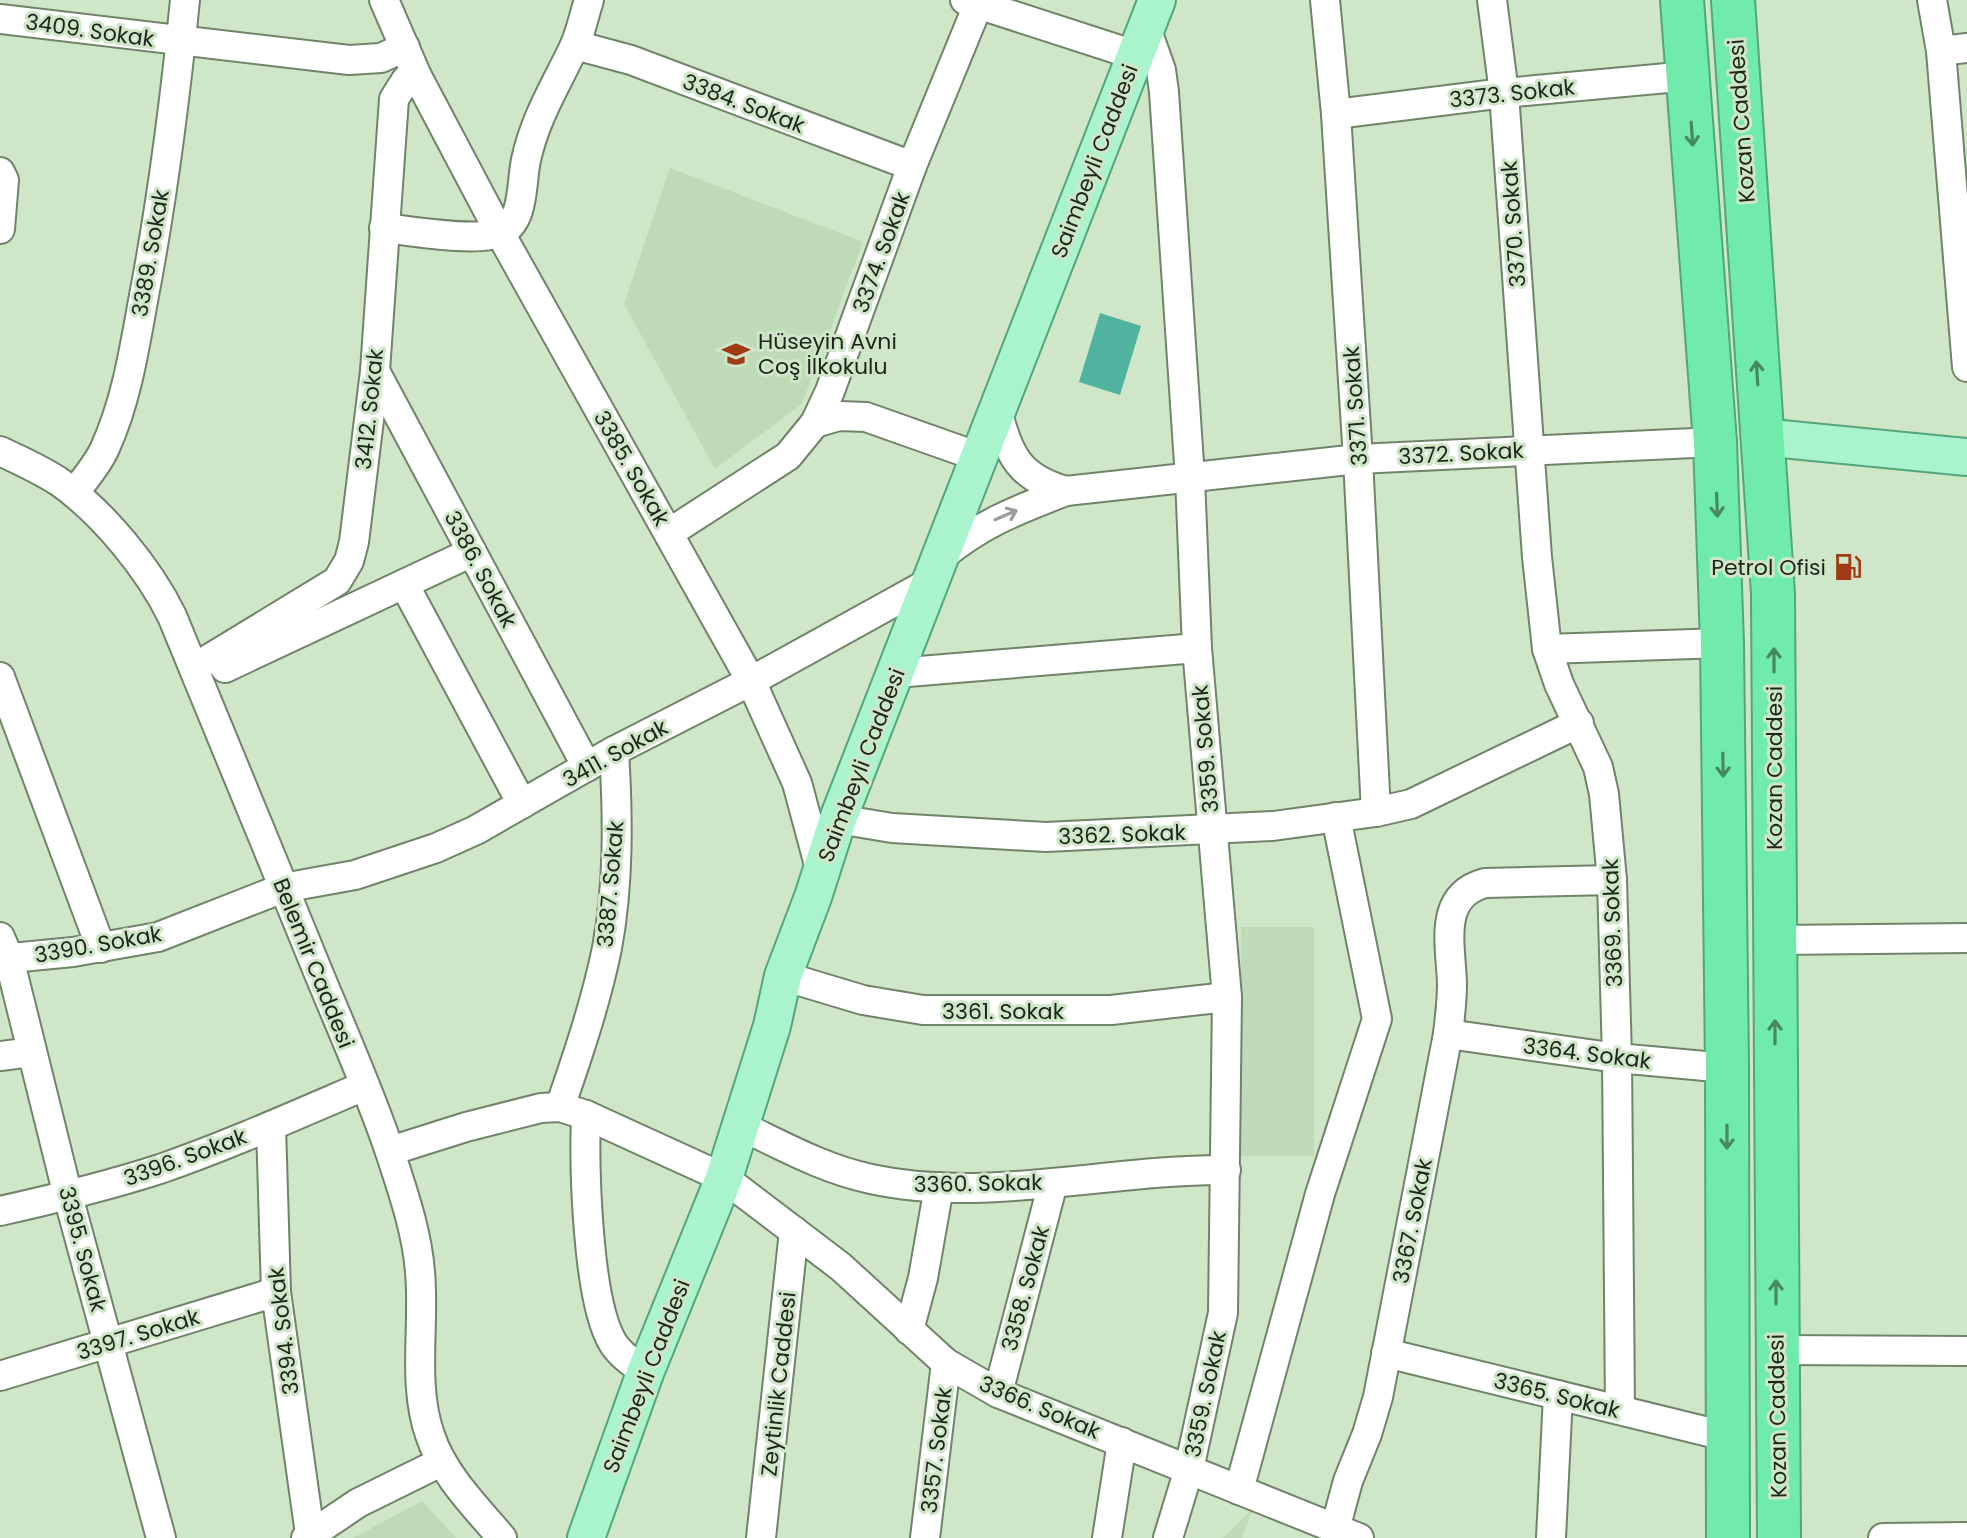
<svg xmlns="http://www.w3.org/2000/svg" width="1967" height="1538" font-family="Poppins,sans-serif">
<rect width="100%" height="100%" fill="#cfe6c8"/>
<!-- built -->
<g fill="#bedab7">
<polygon points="670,168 863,242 802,404 715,469 624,304"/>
<polygon points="1241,927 1314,927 1314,1156 1240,1156"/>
<polygon points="422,1501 456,1538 353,1538"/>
<polygon points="1253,1508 1242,1538 1223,1538"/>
</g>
<!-- water -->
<polygon fill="#50b39f" points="1100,313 1141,326 1120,395 1079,382"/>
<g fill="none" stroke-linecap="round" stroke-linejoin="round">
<!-- minor casing -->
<g stroke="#6f8469" stroke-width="32">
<g id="minor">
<polyline points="384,0 417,76 500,233 751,681 797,783 821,872"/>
<polyline points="965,0 1135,55"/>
<polyline points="1325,0 1336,114 1358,459 1376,812"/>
<polyline points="1492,0 1504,93 1537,557 1547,649 1559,684 1598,767 1604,794 1612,880 1617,1058 1620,1410"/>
<polyline points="1932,0 1941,51 1967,367"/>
<polyline points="0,19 349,60 381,58 405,47"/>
<polyline points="1146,28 1161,70 1164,92 1190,478 1197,648 1227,997 1223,1313 1189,1469 1168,1538"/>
<polyline points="575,45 631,60 912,166"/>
<polyline points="1941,51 1967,48"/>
<polyline points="1336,114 1504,93 1689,76"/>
<polyline points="0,172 4,180 0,229"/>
<path d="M384 228C411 231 479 243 501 232 525 221 521 182 526 160 535 118 556 85 574 47 581 32 584 15 589 0"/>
<polyline points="375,371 587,767"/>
<polyline points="815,423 839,416 866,417 979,457"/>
<path d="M0 451C21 461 42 470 61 483 104 514 149 569 172 616 219 728 264 840 310 952 337 1019 368 1086 391 1155 403 1192 417 1232 420 1272 425 1325 412 1384 430 1435 443 1475 475 1506 502 1538"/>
<polyline points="1066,491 1358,459 1715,442"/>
<path d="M74 493C85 479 98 464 105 448 126 402 134 351 143 301 162 202 175 101 185 0"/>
<polyline points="669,533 788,456 815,423 830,391 912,166 980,0"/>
<path d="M941 557C982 523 1017 510 1066 491 1018 477 1010 456 997 411"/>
<polyline points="404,584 522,804"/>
<polyline points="1547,649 1722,643"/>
<polyline points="194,668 337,581 349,561 354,542 375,371 394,99 406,80 417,76"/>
<polyline points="225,668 472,552"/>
<polyline points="896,673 1197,648"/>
<polyline points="0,677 101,948"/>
<polyline points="838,819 892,828 1046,837 1273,826 1376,812 1411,804 1579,723"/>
<polyline points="0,937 9,958 68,1196 161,1538"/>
<polyline points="1775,940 1967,938"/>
<polyline points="0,959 73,952 158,937 283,888 355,875 436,848 476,830 614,751 751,681 932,581"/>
<polyline points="783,976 863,1000 923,1010 1111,1010 1227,997"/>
<polyline points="1448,1034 1617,1058 1727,1068"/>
<polyline points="0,1056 32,1052"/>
<path d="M560 1107C578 1055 596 1002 607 948 619 884 618 816 614 751"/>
<path d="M586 1115C584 1166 587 1301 613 1343 620 1355 635 1364 645 1373"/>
<polyline points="271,1126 276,1292 310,1534"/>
<path d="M741 1126C783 1146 824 1169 871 1179 985 1204 1111 1169 1226 1170"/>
<polyline points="390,1151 466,1127 541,1108 560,1107 586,1115 724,1178 841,1267 946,1363 998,1393 1359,1538"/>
<path d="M0 1211C54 1199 107 1186 160 1169 229 1145 296 1115 364 1086"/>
<polyline points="909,1330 923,1278 939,1187"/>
<polyline points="1776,1350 1967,1351"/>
<polyline points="1386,1353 1729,1437"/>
<polyline points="0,1376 276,1292"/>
<polyline points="998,1393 1053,1183"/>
<polyline points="1239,1490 1320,1194 1377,1019 1336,817"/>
<path d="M1335 1529 1348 1481 1367 1434 1378 1397 1448 1034C1450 1017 1452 1001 1452 984 1451 945 1437 896 1485 883L1612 880"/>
<polyline points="306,1538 358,1503 441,1462"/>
<polyline points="761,1538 794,1231"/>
<polyline points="925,1538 946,1363"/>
<polyline points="1107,1538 1122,1442"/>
<polyline points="1551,1538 1558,1395"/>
<polyline points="1883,1538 1967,1537"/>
</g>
</g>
<!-- major casing -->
<g stroke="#53a679" stroke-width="40">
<g id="major">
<polyline points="1761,437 1967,457"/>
<polyline points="586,1538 645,1373 724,1178 772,1026 783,976 813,897 838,819 1157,0"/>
</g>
</g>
<!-- highway casing -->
<g stroke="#53a679" stroke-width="46">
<g id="highway">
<polyline points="1682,0 1715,442 1722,643 1727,1068 1728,1538"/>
<polyline points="1733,0 1773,594 1779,1538"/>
</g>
</g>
<!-- minor -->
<use href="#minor" stroke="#fff" stroke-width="28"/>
<!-- major -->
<use href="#major" stroke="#a9f3cd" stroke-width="36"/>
<!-- highway -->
<use href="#highway" stroke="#70ebab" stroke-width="42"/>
</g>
<!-- one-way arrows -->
<defs><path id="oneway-shaft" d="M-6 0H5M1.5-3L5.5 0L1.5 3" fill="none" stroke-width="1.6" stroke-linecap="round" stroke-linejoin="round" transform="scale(2)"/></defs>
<g stroke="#478863">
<use href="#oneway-shaft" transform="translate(1692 134) rotate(86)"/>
<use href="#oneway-shaft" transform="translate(1757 373) rotate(-94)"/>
<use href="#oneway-shaft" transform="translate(1717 505) rotate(88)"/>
<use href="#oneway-shaft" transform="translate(1774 660) rotate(-90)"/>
<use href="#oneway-shaft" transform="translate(1723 765) rotate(89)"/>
<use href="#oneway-shaft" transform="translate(1775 1032) rotate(-90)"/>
<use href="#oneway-shaft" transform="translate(1727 1137) rotate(90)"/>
<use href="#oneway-shaft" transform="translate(1776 1292) rotate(-90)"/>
</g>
<use stroke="#9a9d98" href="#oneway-shaft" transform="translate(1006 515) rotate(-23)"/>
<!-- icons -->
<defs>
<g id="school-bare" transform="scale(2.16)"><path d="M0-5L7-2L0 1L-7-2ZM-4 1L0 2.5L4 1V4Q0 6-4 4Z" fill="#a13b16" stroke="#cfe6c8" stroke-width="2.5" paint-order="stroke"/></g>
<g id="fuel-bare" transform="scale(2.16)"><path d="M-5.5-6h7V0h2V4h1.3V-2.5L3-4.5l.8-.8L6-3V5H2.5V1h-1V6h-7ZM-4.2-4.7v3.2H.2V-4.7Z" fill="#a13b16" stroke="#cfe6c8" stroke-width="2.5" paint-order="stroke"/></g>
</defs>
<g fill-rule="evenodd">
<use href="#school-bare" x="736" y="354"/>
<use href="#fuel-bare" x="1848" y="567"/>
</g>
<g text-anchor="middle" stroke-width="6" stroke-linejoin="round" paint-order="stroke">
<!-- street labels -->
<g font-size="22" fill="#1e261b" stroke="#cfe6c8">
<text transform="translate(90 30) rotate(8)" y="8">3409. Sokak</text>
<text transform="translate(1512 93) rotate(-6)" y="8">3373. Sokak</text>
<text transform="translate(744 103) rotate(21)" y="8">3384. Sokak</text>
<text transform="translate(1741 121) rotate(-94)" y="8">Kozan Caddesi</text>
<text transform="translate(1094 161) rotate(-69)" y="8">Saimbeyli Caddesi</text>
<text transform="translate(1513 224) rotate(-94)" y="8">3370. Sokak</text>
<text transform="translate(881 252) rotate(-70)" y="8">3374. Sokak</text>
<text transform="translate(150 253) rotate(-80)" y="8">3389. Sokak</text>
<text transform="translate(1355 406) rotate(-94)" y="8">3371. Sokak</text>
<text transform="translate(369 409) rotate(-84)" y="8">3412. Sokak</text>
<text transform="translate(1461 453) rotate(-3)" y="8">3372. Sokak</text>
<text transform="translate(632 468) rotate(60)" y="8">3385. Sokak</text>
<text transform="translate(481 569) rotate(62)" y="8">3386. Sokak</text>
<text transform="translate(1205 749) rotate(-95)" y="8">3359. Sokak</text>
<text transform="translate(615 753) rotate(-29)" y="8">3411. Sokak</text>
<text transform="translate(861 765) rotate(-69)" y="8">Saimbeyli Caddesi</text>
<text transform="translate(1774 768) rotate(-90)" y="8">Kozan Caddesi</text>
<text transform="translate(1122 834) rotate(-2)" y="8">3362. Sokak</text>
<text transform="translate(610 884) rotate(-85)" y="8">3387. Sokak</text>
<text transform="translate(1612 923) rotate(-92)" y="8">3369. Sokak</text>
<text transform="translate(98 944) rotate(-10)" y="8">3390. Sokak</text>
<text transform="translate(314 963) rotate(68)" y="8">Belemir Caddesi</text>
<text x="1003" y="1019">3361. Sokak</text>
<text transform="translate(1587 1053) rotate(7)" y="8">3364. Sokak</text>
<text transform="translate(185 1157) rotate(-20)" y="8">3396. Sokak</text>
<text transform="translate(978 1183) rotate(-1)" y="8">3360. Sokak</text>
<text transform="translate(1412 1221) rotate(-79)" y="8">3367. Sokak</text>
<text transform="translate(83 1249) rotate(75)" y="8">3395. Sokak</text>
<text transform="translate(1025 1288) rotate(-75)" y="8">3358. Sokak</text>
<text transform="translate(283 1331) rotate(-97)" y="8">3394. Sokak</text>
<text transform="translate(138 1334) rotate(-17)" y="8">3397. Sokak</text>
<text transform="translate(646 1376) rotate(-69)" y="8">Saimbeyli Caddesi</text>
<text transform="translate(778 1384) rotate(-84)" y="8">Zeytinlik Caddesi</text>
<text transform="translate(1205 1394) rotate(-78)" y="8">3359. Sokak</text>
<text transform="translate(1557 1395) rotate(14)" y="8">3365. Sokak</text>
<text transform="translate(1040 1407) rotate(23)" y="8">3366. Sokak</text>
<text transform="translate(1777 1416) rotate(-91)" y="8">Kozan Caddesi</text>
<text transform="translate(936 1450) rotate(-83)" y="8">3357. Sokak</text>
</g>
<!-- poi labels -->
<g font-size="22" fill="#1e261b" stroke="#cfe6c8" text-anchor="start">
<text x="758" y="349">Hüseyin Avni<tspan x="758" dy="25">Coş İlkokulu</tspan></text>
<text x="1826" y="575" text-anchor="end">Petrol Ofisi</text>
</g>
</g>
</svg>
